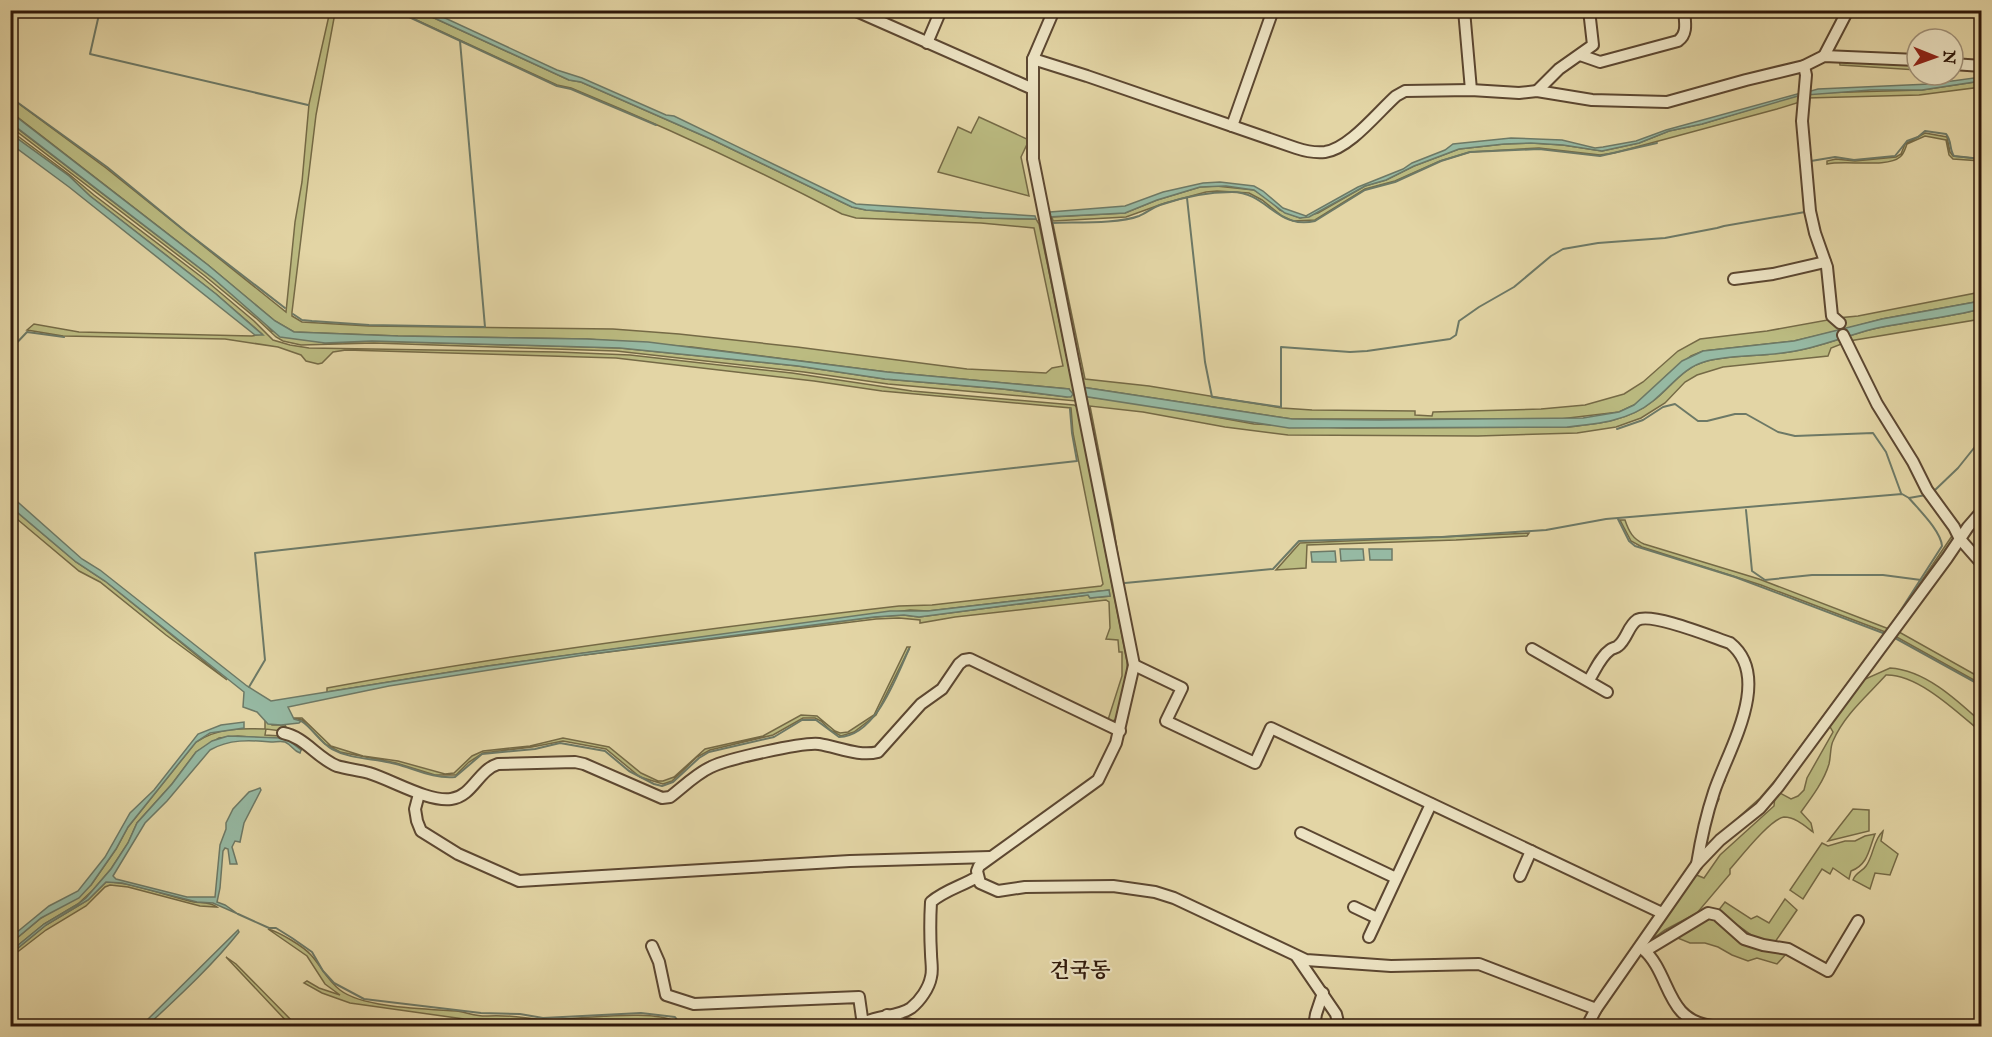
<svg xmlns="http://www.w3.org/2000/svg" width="1992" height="1037" font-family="'IM FELL English','Noto Serif KR',serif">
<rect width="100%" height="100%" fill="#e3d5a5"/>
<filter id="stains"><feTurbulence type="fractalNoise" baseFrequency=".00333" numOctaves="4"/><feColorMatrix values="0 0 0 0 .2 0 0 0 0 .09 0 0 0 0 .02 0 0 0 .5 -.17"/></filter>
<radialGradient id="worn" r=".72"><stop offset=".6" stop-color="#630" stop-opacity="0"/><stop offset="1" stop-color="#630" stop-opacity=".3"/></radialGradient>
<!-- green -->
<g fill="#bbbb81" stroke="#756a46" stroke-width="1.5">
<path d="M330 11H335V13L316 115 292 312V316L302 322 369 326 613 329 679 334 797 347 967 369 1046 373 1052 368 1063 366 1034 228 981 223 856 218 842 214C754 168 663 126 571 88L557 85 397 11H419L569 80 581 82 713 140 852 207 866 210 982 218 1036 219 1039 224 1076 401 888 384 804 372 616 351 374 343 301 345 283 341 276 337 257 319 205 276 11 127 10 123 214 279 262 320 272 331 325 343 372 341 620 348 798 366 885 379 1003 389 1067 397 1069 389 887 372 692 347 587 339 398 336 294 332 275 321 208 265 11 112V98L106 168 286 312 295 222 302 182 309 104Z"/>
<polygon points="1839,59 1917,62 1917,70 1840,65"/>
<polygon points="1981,81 1981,87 1919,95 1807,98 1807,94 1815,93 1922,90"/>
<polygon points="1801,94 1800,102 1777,109 1614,153 1600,155 1539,148 1470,152 1440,161 1395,181 1365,189 1315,220 1293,221 1282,216 1262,200 1249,193 1217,191 1206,192 1165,203 1126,217 1053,221 1052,217 1125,213 1157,200 1200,187 1216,186 1254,190 1266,197 1280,210 1300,218 1318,213 1365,186 1386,180 1414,166 1459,149 1504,144 1531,143 1563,145 1602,151 1639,143 1669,131 1702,124"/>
<polygon points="979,117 1029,140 1021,157 1029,196 938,172 958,127 971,133"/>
<path d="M11 131 70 175 94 195 203 278 254 321 273 340 290 345 309 348 558 352 630 355 792 373 912 391 1074 405 1077 407 1127 661 1128 680 1117 716 1115 720 1107 723 1122 676V652H1119L1118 640 1106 639 1110 628 1109 602 1106 600 955 617 920 623V620L899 618 876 619 584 655 874 617 904 615 919 617 1088 595 1090 598 1110 596 1109 590 928 611 910 610 488 666 327 692V688C516 653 708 628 899 606L932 605 1101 586 1103 584 1073 433 1071 408 882 391 814 381 616 358 346 350 333 352 322 363 318 364 306 361 301 355 278 347 225 339 63 336 27 330 34 324 79 332 252 336 262 334 216 294 90 196 69 176 11 134Z"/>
<path d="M1925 133 1947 137 1950 152 1953 156 1981 159V161L1953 159 1949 155 1946 140 1925 136 1907 144C1905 149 1904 154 1900 157 1888 168 1844 160 1827 164V161L1836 159 1855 161 1896 157 1901 154 1905 144Z"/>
<polygon points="1047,217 1050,217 1051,224 1053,224 1085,379 1149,386 1282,408 1312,410 1415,411 1415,415 1432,416 1433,412 1541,409 1585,405 1624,394 1643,382 1678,351 1700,339 1767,331 1833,319 1839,324 1841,330 1794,341 1703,351 1691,356 1667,375 1646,396 1634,405 1619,412 1560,419 1292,419 1081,387"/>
<polygon points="1981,292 1981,301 1882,319 1845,329 1838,318 1858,316"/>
<path d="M1981 309V319L1849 341 1831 348 1828 356 1723 367 1697 375 1685 382 1665 403 1641 418 1616 427 1577 433 1478 436 1288 435 1225 427 1143 412 1090 406 1113 524 1123 587 1082 396 1144 404 1254 424 1346 428 1567 427C1597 424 1629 421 1653 401 1672 386 1683 367 1707 361 1734 354 1762 357 1789 352 1818 348 1845 336 1873 329 1909 321 1946 318 1981 309Z"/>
<polygon points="11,507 76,562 105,581 227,680 166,635 100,582 79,571 11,514"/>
<path d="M1620 520H1625C1629 532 1633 539 1644 544L1759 579 1889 629 1954 533 1955 538 1888 633 1761 585 1642 547 1631 541Z"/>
<polygon points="1529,533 1527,536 1456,540 1307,545 1306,568 1276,570 1300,543"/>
<polygon points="1948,563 1899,632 1981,678 1981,684 1893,635"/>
<path d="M1884 634 1885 636 1767 795 1703 852 1701 851C1704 826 1712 803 1722 781H1725L1717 795 1719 799C1710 814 1704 831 1704 848L1760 798 1778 777Z"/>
<polygon points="907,647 910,647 876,715 854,732 841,736 830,730 821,721 815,718 803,718 773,735 710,750 697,757 672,781 663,784 640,777 606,749 563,741 532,747 483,753 469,762 456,775 435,775 396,763 340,752 325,744 302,720 293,718 302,718 331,746 363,756 398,761 445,774 454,773 472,756 483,751 530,746 563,738 609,747 641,773 658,781 663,781 674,777 705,749 763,736 801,715 817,716 835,731 840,733 848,732 874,715"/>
<path d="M1890 668C1925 670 1957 700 1981 722V732C1957 712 1918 674 1886 675 1867 696 1844 715 1833 741 1830 747 1831 756 1829 764 1824 781 1812 797 1801 812L1811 823 1813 832C1805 826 1795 817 1784 817 1770 819 1740 858 1730 869V874L1697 913 1665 930 1647 943 1694 874 1704 878 1720 855 1774 806 1775 796 1778 792 1791 799 1798 796 1804 790 1807 778 1833 732 1829 725 1863 680Z"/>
<path d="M265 720 272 725H285L287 729 282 731 266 729 265 735 281 736 304 747 301 750 288 740 238 736 219 738 196 752 172 784 137 823 128 843 111 869 93 890 78 904 44 924 11 951 13 952 46 925 88 900 106 882C128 881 171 897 194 902 202 903 211 902 217 907L200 906 128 887 110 885 105 887 86 906 46 930 11 957V943L41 918 91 885 116 849 128 827 196 742C218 728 240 728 265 729Z"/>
<polygon points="1853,809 1869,810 1869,831 1828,841"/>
<path d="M1883 831 1881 841 1898 854 1890 875 1875 873 1870 889 1853 880C1856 872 1862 872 1866 866 1874 855 1873 840 1883 831Z"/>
<path d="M1875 834C1869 849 1868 865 1851 871L1849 879 1833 868 1830 874 1822 869 1803 899 1790 890 1822 843 1828 846 1845 841H1855L1865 836Z"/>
<polygon points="1785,899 1797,910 1775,942 1757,939 1718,911 1725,902 1751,919 1757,916 1769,923"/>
<polygon points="1711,918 1719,922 1787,953 1777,964 1757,958 1748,961 1732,955 1718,947 1705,943 1690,943 1675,937"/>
<path d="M268 929C279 932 303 946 311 955 321 966 327 980 340 990 363 1008 426 1009 456 1011 466 1012 478 1017 488 1016 508 1014 527 1019 547 1020 572 1020 668 1006 680 1026H670L657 1022 561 1025 507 1020 464 1019 350 1003 322 993 304 983 307 981 319 988 340 995 325 984 307 956Z"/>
<polygon points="226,957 236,964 297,1026 291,1026"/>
</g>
<!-- water -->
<g fill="#96b9a3" stroke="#6d7966" stroke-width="1.5">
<polygon points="419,11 430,11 557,70 582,78 666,115 674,116 856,204 1035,216 1036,219 982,218 866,210 852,207 713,140 581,82 569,80"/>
<polygon points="1981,77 1981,81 1922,90 1871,90 1806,95 1807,92 1818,89 1930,84"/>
<polygon points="1801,93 1798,96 1702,124 1669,131 1639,143 1602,151 1563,145 1531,143 1504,144 1459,149 1414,166 1386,180 1365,186 1309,217 1300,218 1285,213 1254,190 1226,186 1200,187 1157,200 1125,213 1047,217 1046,215 1050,212 1125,206 1163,192 1203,183 1220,182 1254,186 1263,191 1283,208 1306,216 1358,187 1403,169 1412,163 1445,150 1453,144 1511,138 1562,140 1595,148 1603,147 1636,141 1666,130"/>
<polygon points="10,112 208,265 275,321 294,332 398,336 587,339 648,342 887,372 1069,389 1073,394 1071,397 1067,397 1003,389 885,379 798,366 620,348 372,341 325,343 280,337 214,279 11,123"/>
<polygon points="11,134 69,176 90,196 216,294 263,335 255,335 69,187 11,144"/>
<path d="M1981 301V309C1946 318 1909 321 1873 329 1845 336 1818 348 1789 352 1762 357 1734 354 1707 361 1683 367 1672 386 1653 401 1629 421 1597 424 1567 427L1289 428 1082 396 1081 387 1292 419 1379 420 1583 418 1619 412 1634 405 1682 361 1703 351 1794 341 1882 319Z"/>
<polygon points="11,496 82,559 100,570 247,686 271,701 488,666 890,611 928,611 1109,590 1110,596 1090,598 1088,595 919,617 904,615 874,617 584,655 389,686 288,707 294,719 301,721 299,723 281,725 268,724 257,712 243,707 244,692 105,581 76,562 11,507"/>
<polygon points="1340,549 1363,549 1364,560 1341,561"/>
<polygon points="1369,549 1392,549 1392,560 1370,560"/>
<polygon points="1335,551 1336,562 1312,562 1311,552"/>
<polygon points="244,722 244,728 210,733 196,742 128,827 116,849 91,885 79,898 41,918 11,943 11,937 49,906 78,891 105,857 130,813 154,790 198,734 221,725"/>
<path d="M228 736 281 738 288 740 301 750 300 753C293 751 292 745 285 742 281 741 276 742 271 742 250 740 229 739 210 750L167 801 145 823 113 876 116 879 187 897H215L220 845 226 829V823L233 809 249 792 260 788 261 790 244 823 240 842 235 841 232 847 237 864H230L228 849 225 848 223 851 220 888 217 902 225 905 238 914 213 903 197 902 122 883 106 882 88 900 46 925 13 952 11 951 44 924 78 904 86 898 111 869 128 843 137 823 172 784 196 752 212 741Z"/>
<path d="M238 930 239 932C212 966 178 997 147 1026H141Z"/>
</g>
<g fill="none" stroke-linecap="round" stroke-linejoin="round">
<!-- stream -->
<g stroke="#6d7966" stroke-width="2">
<polyline points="100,10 90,54 308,105"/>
<polyline points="394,10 557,86 571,89 656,125"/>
<polyline points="10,16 30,10"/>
<polyline points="10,97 107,167 185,231 285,308"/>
<polyline points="1807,117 1810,154"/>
<path d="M1811 159V161L1835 157 1854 160 1895 156 1907 141 1918 137 1925 131 1946 134C1952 141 1949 149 1954 156L1982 159"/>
<polyline points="1187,198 1205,362 1212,397 1281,407 1281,347 1350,352 1367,351 1450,339 1456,335 1459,321 1479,307 1514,287 1551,256 1563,249 1598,243 1665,238 1717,228 1724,226 1805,212"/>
<path d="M1051 217 1052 223C1076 222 1118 224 1139 216 1146 213 1152 208 1160 205 1183 197 1207 192 1232 192 1267 192 1277 230 1315 221L1365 190 1395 182 1441 161 1470 152 1539 149 1600 156 1657 143"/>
<polyline points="293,314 302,320 312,321 369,325 485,327 460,41"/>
<polyline points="10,350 27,332 64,337"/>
<polyline points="1617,429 1643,420 1663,407 1675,404 1698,421 1707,421 1735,414 1746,414 1778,432 1795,436 1873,433 1886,452 1901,493"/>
<polyline points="1934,491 1958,468 1982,438"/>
<polyline points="1746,510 1752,571 1765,580 1812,575 1883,575 1921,580"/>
<polyline points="1618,519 1629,541 1635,546 1735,577 1883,633"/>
<polyline points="1125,583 1273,569 1299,541 1442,537 1546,530 1606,519 1902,494 1909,498 1926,495"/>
<path d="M1890 627 1942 546C1941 531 1919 510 1909 498"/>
<polyline points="1895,638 1982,686"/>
<polyline points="249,687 265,660 255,553 1077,461 1072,433 1070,409"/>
<path d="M301 721C313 728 319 742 332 749 352 760 374 758 396 764 415 769 434 779 455 777L482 754 535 749 560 743 605 751 629 771 654 784 662 786 673 782 699 758 709 752 774 737 802 720H816L839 737C876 736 896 677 909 649"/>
<polyline points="238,914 269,928 276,928 292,938 312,952 323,971 334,983 364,999 481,1013 520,1014 543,1018 641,1013 675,1017 682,1026"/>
</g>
<!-- minor casing -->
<g stroke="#5c4731" stroke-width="14">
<g id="minor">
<polyline points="854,10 1033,89"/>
<polyline points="1054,10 1033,59 1033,159 1134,665 1116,743 1098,780 979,866 977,871 980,883 998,891 1025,887 1113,886 1155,892 1174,898 1306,960 1391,966 1479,964 1596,1009"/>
<polyline points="1464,10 1471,90"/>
<polyline points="927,43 941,10"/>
<path d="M1580 55 1600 62 1678 41C1688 34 1685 22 1684 10"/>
<polyline points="1824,56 1848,10"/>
<path d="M1033 59 1087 76 1296 148C1305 151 1315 153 1325 152 1349 149 1378 112 1396 96L1405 91 1471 90 1519 93 1537 91 1592 100 1667 102 1746 80 1804 66 1824 56 1917 60"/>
<polyline points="1953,64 1982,66"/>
<polyline points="1804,66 1806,75 1802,121 1810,211 1815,233 1827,267 1832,316 1840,323"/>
<polyline points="1537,91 1559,69 1593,45 1589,10"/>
<polyline points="1232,126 1273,10"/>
<polyline points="1734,279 1773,274 1825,262"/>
<polyline points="1843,335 1877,404 1913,462 1927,490 1954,527 1960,539 1982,564"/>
<polyline points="1532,649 1607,692"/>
<polyline points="1134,665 1182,688 1166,721 1255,763 1271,728 1662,913"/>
<path d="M1589 680C1595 671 1600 657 1610 650 1612 648 1616 648 1618 646 1627 639 1628 626 1637 620 1652 612 1712 637 1730 643 1774 678 1727 752 1714 792 1706 816 1701 839 1697 864"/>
<path d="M283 733C305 737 317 758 337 766 347 769 358 770 369 773 392 780 428 802 451 799 473 796 478 770 498 764L575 762 584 764 662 798 670 797C683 787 696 774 711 767 727 759 803 742 819 744 838 747 859 757 878 752L921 704 942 689 959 664 964 660 970 659 1120 731"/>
<polyline points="419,794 415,809 417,821 421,831 458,854 519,881 850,861 990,857"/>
<polyline points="1301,833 1396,878"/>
<polyline points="1520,876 1531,851"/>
<polyline points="1354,907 1377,918"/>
<polyline points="1369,937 1431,804"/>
<polyline points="652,946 659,962 666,995 694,1004 859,997 862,1018 866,1022"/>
<path d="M1642 948C1672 974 1664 1020 1712 1026"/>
<polyline points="1645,951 1708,913 1717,915 1744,939 1763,945 1788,949 1828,971 1858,921"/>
<polyline points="1297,957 1336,1014 1339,1026"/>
<polyline points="887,1015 899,1023 917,1026"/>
<path d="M864 1026 866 1022C880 1015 898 1017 911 1008 920 1001 929 988 931 977 933 970 931 961 931 954 930 936 930 919 931 902 945 890 962 886 977 877"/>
<polyline points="1314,1026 1316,1014 1323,993"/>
<polyline points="1587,1026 1596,1009 1697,864 1720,840 1760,808 1778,787 1947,558 1968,527 1982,511"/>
</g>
</g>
<!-- minor -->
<use href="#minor" stroke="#ede4c4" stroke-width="10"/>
</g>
<g text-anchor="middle" stroke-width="4.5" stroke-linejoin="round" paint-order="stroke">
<!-- quarter labels -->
<g font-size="21" font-weight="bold" fill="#2f180a" stroke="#ede4c4">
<text x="1080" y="977">건국동</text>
</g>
</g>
<!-- margin -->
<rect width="1992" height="1037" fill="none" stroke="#e3d5a5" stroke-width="36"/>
<rect x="12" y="12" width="1968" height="1013" fill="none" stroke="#2f180a" stroke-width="3"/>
<rect x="18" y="18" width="1956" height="1001" fill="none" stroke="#2f180a" stroke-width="1.5"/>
<!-- north arrow -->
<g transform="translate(1935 57) rotate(91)"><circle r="28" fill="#ede4c4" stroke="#a1927a" stroke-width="1.5"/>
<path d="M0-4.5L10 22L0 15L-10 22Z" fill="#8f2418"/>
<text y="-9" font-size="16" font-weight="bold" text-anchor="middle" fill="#2f180a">N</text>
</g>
<rect width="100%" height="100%" filter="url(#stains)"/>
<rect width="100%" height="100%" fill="url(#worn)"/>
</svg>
